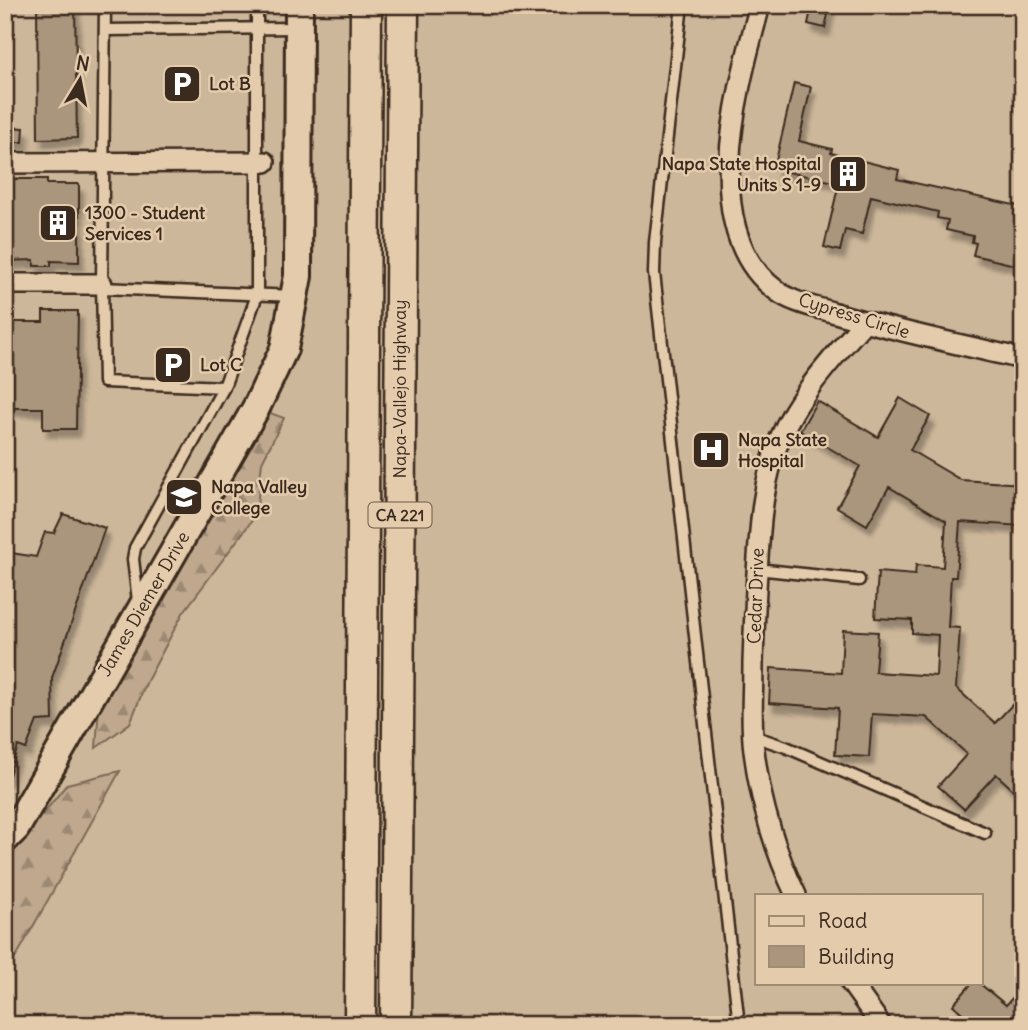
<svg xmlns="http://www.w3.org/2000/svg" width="1028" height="1030" font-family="Delius,sans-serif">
<defs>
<pattern id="forest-firs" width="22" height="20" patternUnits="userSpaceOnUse" patternTransform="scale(1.75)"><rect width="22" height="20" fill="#bfa88d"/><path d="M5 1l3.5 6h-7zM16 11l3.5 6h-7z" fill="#9c8973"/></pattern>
<filter id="shadow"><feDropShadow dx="4.5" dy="8" stdDeviation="2" flood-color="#0004"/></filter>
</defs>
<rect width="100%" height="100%" fill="#dcc5a6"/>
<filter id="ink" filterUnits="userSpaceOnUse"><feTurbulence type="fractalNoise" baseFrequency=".0143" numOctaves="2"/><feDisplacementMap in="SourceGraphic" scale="14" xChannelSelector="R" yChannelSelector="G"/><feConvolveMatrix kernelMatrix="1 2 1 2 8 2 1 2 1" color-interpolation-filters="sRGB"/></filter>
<g filter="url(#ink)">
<!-- built -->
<g fill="#cdb79a" fill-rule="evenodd">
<polygon points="5,5 366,5 360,1025 5,1025"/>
<path d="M403 5H1023V1025H396ZM757 895H981V983H757Z"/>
</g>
<!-- forest -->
<g fill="url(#forest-firs)" stroke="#7d6956" stroke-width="2">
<polygon points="256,408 284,418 262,462 256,515 183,613 147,681 130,723 96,748 101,679"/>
<polygon points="120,771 11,966 5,970 5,861 67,784"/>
</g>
<!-- building -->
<g fill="#aa957d" stroke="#3b2a1e" stroke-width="2" filter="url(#shadow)">
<polygon points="37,5 75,5 77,138 38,139"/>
<polygon points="812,5 830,5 825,28 808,24"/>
<polygon points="794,83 811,87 799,141 832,149 831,153 899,170 897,179 1023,207 1023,247 1019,246 1015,265 973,255 976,243 972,242 973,236 946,230 948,220 937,218 938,212 871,196 862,234 845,230 840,251 824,247 839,183 774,169"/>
<polygon points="5,127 24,128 23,142 5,142"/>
<polygon points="5,179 47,179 47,184 79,184 79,262 51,261 51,266 34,266 34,260 5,261"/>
<polygon points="43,311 78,311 76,429 43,429 43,408 5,408 5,322 43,322"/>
<polygon points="900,398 930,416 910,450 961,480 1023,484 1023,526 960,522 956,577 951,577 948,627 960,628 956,688 995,723 1023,693 1023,799 996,774 964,809 938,786 967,754 926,717 872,714 869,757 835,755 838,708 769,703 771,668 841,673 843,630 878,632 875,672 936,676 938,635 912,633 912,620 875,618 878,572 915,575 916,565 943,567 946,521 889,487 867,525 837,507 860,466 800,431 817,401 878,437"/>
<polygon points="63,514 105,528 52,678 53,720 37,721 26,749 18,746 8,778 5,778 5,552 36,557 45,532 54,533"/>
<polygon points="972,983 979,983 1006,1005 1023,986 1023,1025 976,1025 953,1005"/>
</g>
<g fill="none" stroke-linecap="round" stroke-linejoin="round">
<!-- lane casing -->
<g stroke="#3b2a1e" stroke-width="15">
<g id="lane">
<polyline points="105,5 102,284 104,382 224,387 257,295 257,5"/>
<polyline points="682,5 655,242 654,273 739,1025"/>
<polyline points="106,30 298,28"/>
<polyline points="102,288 294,296"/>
<polyline points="757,569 859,580"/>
<polyline points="138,601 133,559 135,548 224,387"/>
<polyline points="753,736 786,747 985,833"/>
</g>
</g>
<!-- street casing -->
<g stroke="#3b2a1e" stroke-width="24">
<g id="street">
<path d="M760 5C739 85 695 231 777 291 791 302 815 307 832 312 894 331 959 344 1023 359"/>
<polyline points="5,163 265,162"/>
<polyline points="5,284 102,284"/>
<path d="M796 895C776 854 761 804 755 758 750 727 753 694 753 663 754 633 755 603 757 573 760 526 762 482 780 438 799 394 833 358 864 322"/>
<polyline points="851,983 881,1025"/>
</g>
</g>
<!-- secondary casing -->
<g stroke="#3b2a1e" stroke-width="32">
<polyline id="secondary" points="5,839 16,828 256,408 284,349 298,276 299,5"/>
</g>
<!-- primary casing -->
<g stroke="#3b2a1e" stroke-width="35">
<g id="primary">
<polyline points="360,1025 366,5"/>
<polyline points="396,1025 403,5"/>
</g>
</g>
<!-- lane -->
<use href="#lane" stroke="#e3cbac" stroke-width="10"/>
<!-- street -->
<use href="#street" stroke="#e3cbac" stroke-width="19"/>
<!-- secondary -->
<use href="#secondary" stroke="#e3cbac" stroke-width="26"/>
<!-- primary -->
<use href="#primary" stroke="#e3cbac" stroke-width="30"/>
</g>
</g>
<!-- icons -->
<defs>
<g id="parking-square" transform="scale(2.0125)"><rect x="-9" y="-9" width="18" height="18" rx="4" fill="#3b2a1e" stroke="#e3cbac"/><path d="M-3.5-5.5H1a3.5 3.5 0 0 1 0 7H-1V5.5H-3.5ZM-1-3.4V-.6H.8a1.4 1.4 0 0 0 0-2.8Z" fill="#fff"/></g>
<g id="building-square" transform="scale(2.0125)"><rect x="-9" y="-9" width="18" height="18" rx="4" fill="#3b2a1e" stroke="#e3cbac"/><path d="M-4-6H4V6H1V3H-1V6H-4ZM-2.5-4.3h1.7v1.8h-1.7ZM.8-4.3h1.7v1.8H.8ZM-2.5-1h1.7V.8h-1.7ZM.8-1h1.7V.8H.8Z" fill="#fff"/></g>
<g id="hospital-square" transform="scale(2.0125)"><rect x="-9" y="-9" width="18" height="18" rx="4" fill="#3b2a1e" stroke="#e3cbac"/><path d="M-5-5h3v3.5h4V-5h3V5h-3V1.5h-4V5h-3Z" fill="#fff"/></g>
<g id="university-square" transform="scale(2.0125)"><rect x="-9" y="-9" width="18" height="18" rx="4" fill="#3b2a1e" stroke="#e3cbac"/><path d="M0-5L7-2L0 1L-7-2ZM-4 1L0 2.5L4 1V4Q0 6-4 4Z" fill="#fff"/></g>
</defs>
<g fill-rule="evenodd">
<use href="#parking-square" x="182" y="84"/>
<use href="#building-square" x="848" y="174"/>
<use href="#building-square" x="58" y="223"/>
<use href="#parking-square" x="173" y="365"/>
<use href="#hospital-square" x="711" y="450"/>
<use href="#university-square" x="184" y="497"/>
</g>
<g text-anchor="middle" stroke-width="5" stroke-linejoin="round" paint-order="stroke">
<!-- shield labels -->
<rect fill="#e3cbac" stroke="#6d5a49" stroke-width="2" x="368.5" y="502.5" width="63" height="25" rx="5"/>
<g font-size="16" font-weight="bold" fill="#3b2a1e">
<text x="400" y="521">CA 221</text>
</g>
<!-- poi labels -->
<g font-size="18" font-weight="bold" fill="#3b2a1e" stroke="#e3cbac" text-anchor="start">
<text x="209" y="90">Lot B</text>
<text x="821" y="170" text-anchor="end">Napa State Hospital<tspan x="821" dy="21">Units S 1-9</tspan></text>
<text x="85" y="219">1300 - Student<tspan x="85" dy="21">Services 1</tspan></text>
<text x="200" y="371">Lot C</text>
<text x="738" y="446">Napa State<tspan x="738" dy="21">Hospital</tspan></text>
<text x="211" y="493">Napa Valley<tspan x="211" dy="21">College</tspan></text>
</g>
<!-- street labels -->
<g font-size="18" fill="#3b2a1e" stroke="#e3cbac">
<text transform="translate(854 316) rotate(17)" y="6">Cypress Circle</text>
<text transform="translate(400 389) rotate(-90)" y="6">Napa-Vallejo Highway</text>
<text transform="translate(756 596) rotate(-88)" y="6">Cedar Drive</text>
<text transform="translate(144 604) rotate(-60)" y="6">James Diemer Drive</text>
</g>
</g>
<!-- margin -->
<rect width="1028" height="1030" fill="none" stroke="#e3cbac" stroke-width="28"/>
<rect x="14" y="14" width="1000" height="1002" fill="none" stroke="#3b2a1e" stroke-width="2.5" filter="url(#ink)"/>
<!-- legend -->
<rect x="755" y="894" width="228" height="91" fill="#e3cbac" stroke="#a08b73" stroke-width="2"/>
<rect x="769" y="916" width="35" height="10" fill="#e3cbac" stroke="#a08b73" stroke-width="2"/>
<text x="818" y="928" font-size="21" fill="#3b2a1e">Road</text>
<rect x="769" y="946" width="35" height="21" fill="#aa957d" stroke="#a08b73" stroke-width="2"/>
<text x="818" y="964" font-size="21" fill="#3b2a1e">Building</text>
<!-- north arrow -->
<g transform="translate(80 80) rotate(10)" stroke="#e3cbac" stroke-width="5" paint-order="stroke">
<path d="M0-5L12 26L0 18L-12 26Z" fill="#3b2a1e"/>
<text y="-10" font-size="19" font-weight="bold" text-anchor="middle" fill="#3b2a1e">N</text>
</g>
</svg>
